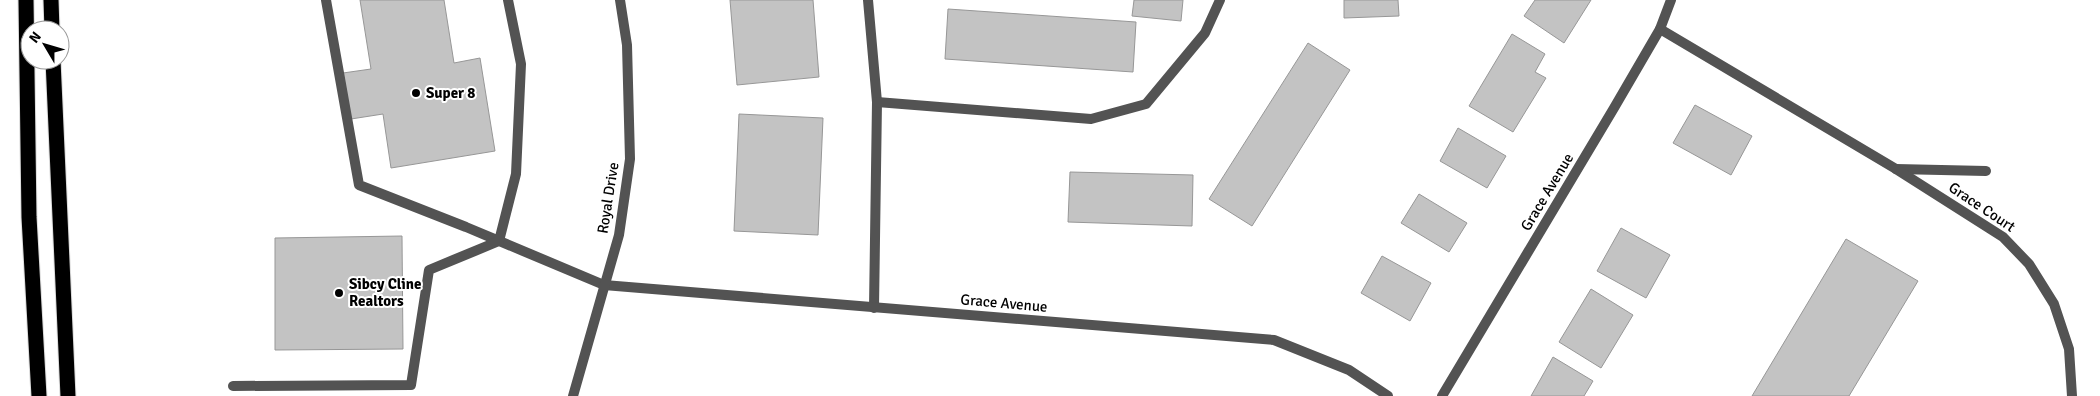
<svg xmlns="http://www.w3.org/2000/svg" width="2100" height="396" font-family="Signika,sans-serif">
<rect width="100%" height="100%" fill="#fff"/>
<!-- building -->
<g fill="#c3c3c3" stroke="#979797">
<polygon points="360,0 444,0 454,63 480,58 495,151 391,168 383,114 351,119 343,73 371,69"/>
<polygon points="730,0 813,0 819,77 737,85"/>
<polygon points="1134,0 1183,0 1181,21 1132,16"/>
<polygon points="1344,0 1398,0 1399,16 1344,18"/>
<polygon points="1535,0 1591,0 1564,43 1524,16"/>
<polygon points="948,9 1136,22 1133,72 945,59"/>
<polygon points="1512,34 1545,54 1535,72 1546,78 1513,132 1469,106"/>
<polygon points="1308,43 1350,70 1252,226 1209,199"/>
<polygon points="1695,105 1752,136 1731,175 1673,143"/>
<polygon points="739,114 823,118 818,235 734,231"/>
<polygon points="1458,128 1506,156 1487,188 1440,161"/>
<polygon points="1070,172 1193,175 1192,226 1068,222"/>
<polygon points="1419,194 1467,223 1449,252 1401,223"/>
<polygon points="1621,228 1670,255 1646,298 1597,271"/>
<polygon points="402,236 403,349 275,350 275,238"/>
<polygon points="1846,239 1918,281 1849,396 1752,396"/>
<polygon points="1382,256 1431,283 1410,321 1361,293"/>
<polygon points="1591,289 1633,315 1601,368 1559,342"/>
<polygon points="1553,357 1593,381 1584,396 1531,396"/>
</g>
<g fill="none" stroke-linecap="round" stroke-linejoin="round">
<!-- highway casing -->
<g stroke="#dbdbdb" stroke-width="17">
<g id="highway">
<polyline points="26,0 29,217 39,396"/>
<polyline points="51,0 52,30"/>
<polyline points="53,60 68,396"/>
</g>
</g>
<!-- lane -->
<g stroke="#535353" stroke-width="10">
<polyline points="326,0 359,185 466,227 604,285"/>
<polyline points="868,0 877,102 874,308"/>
<polyline points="877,102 1091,119 1146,104 1205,33 1220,0"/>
<polyline points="1896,169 1986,171"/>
<polyline points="233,386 411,385 429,270 499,241 516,174 521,64 508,0"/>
</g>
<!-- street -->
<g stroke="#535353" stroke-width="10">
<polyline points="1660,29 1896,169 2003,237 2029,264 2054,304 2069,349 2072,396"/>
<polyline points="604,285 1274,340 1349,370 1388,396"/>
<polyline points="573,396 619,235 630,159 627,45 620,0"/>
<polyline points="1442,396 1614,108 1660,29 1671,0"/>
</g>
<!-- highway -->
<use href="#highway" stroke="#000" stroke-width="15"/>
</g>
<!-- markers -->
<g fill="#000" stroke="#fff" stroke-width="2">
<circle cx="416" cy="93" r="5"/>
<circle cx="339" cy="293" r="5"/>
</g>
<g text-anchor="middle" stroke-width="4" stroke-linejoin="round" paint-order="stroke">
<!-- poi labels -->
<g font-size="15" font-weight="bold" fill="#000" stroke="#fff" text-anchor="start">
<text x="426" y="98">Super 8</text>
<text x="349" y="289">Sibcy Cline<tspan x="349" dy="17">Realtors</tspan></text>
</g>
<!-- street labels -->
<g font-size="15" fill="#000" stroke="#fff">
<text transform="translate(1547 192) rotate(-59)" y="5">Grace Avenue</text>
<text transform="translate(608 198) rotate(-81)" y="5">Royal Drive</text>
<text transform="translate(1982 207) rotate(34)" y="5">Grace Court</text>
<text transform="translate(1004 303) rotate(5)" y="5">Grace Avenue</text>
</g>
</g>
<!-- north arrow -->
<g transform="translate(45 45) rotate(308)"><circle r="24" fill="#ffffff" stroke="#999999"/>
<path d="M0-4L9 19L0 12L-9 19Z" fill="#000000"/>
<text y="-8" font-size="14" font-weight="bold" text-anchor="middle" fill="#000000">N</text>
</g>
</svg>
